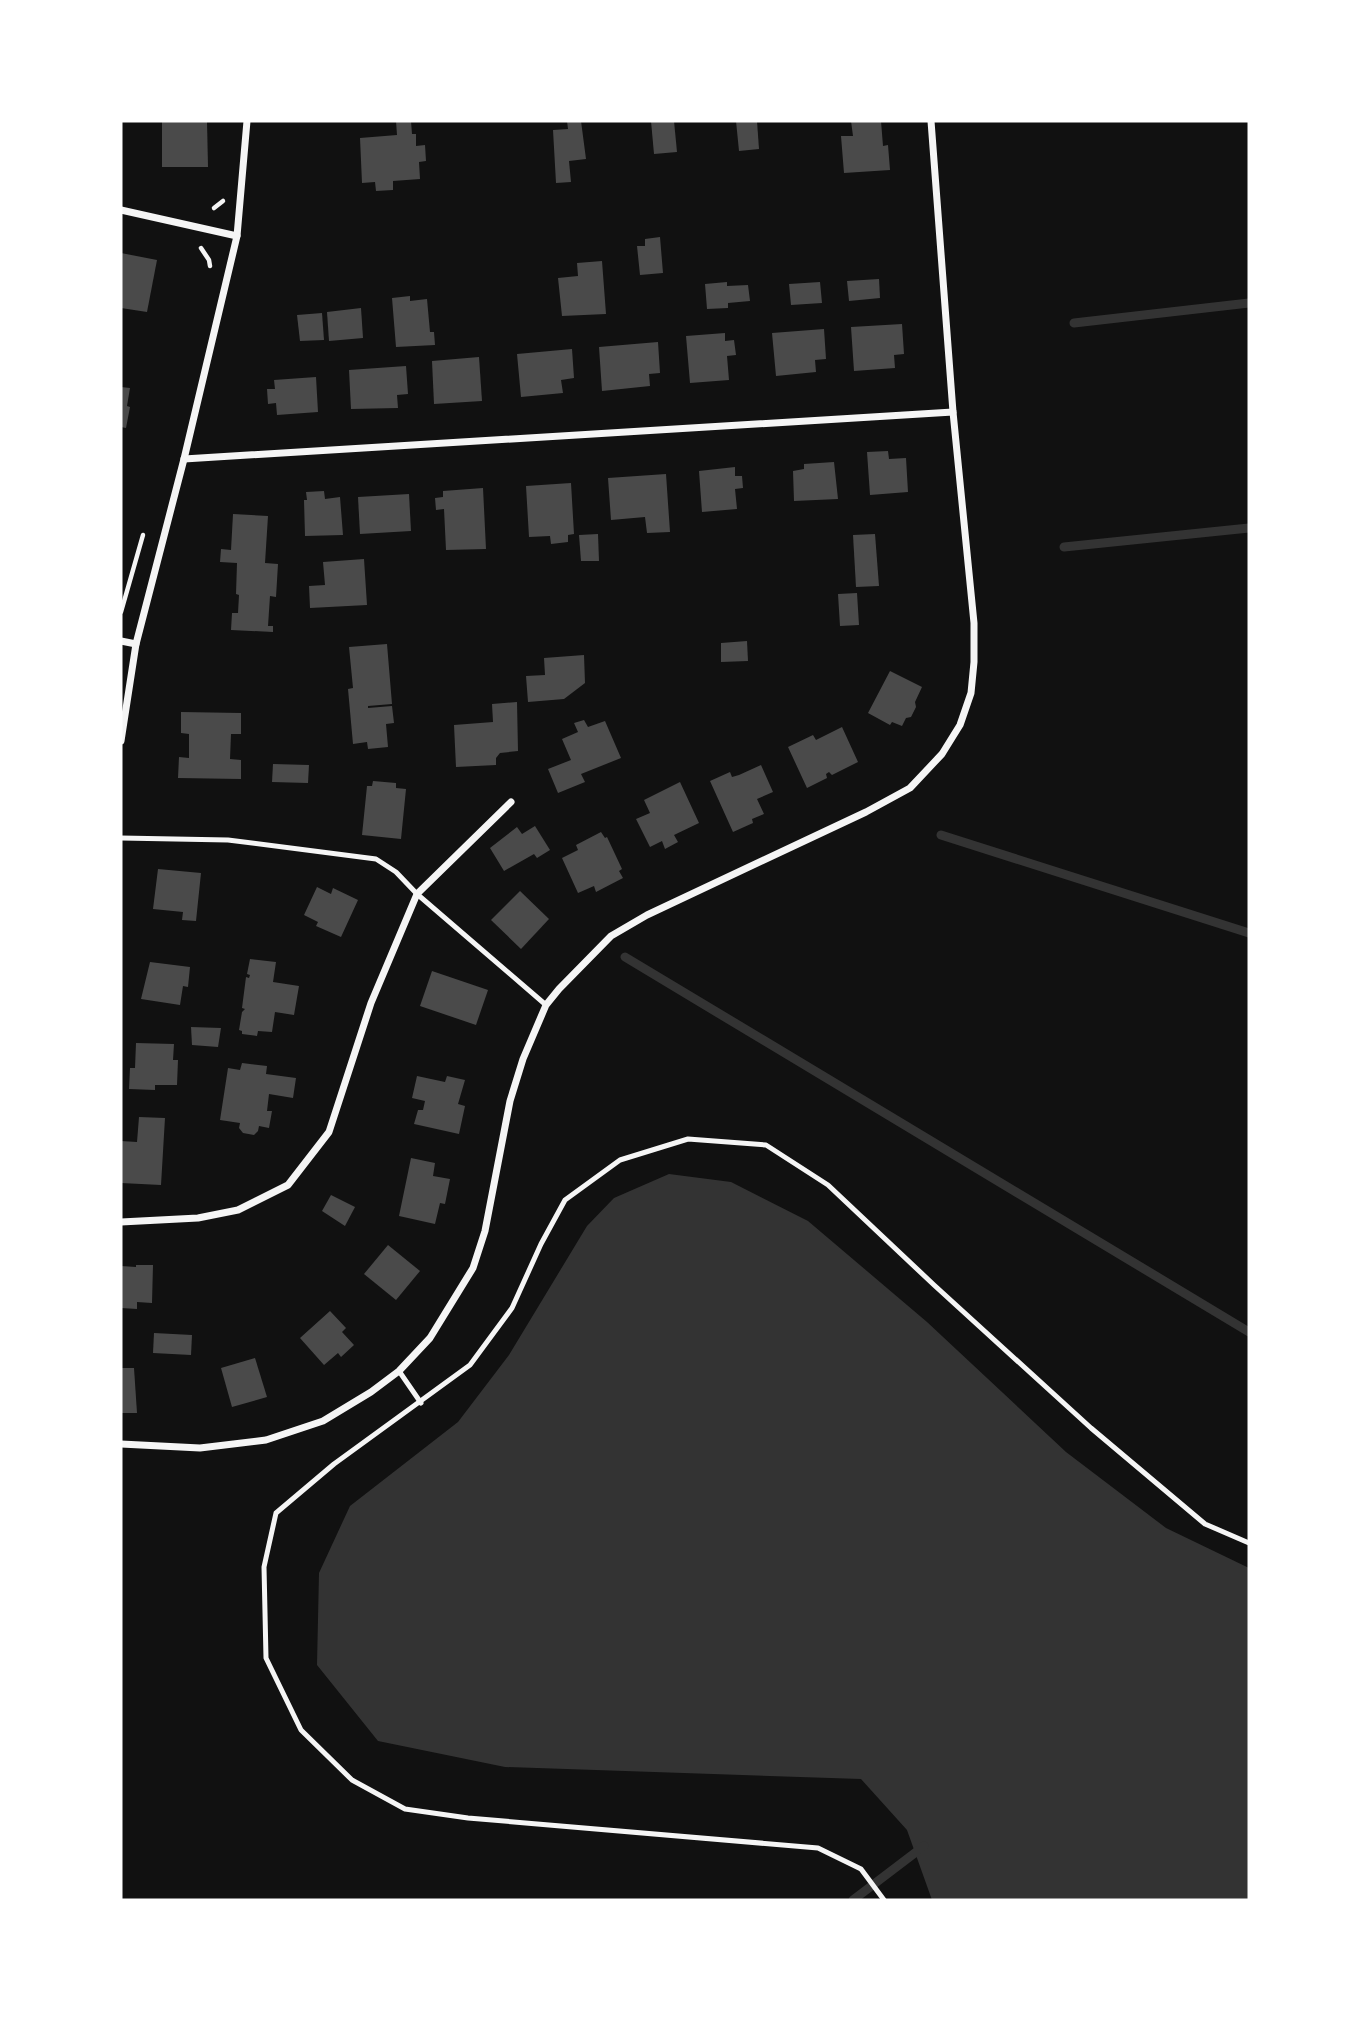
<svg xmlns="http://www.w3.org/2000/svg" width="1370" height="2021" font-family="Quicksand,sans-serif">
<rect width="100%" height="100%" fill="#111"/>
<!-- water -->
<polygon fill="#333" points="669,1174 731,1182 808,1221 927,1322 1066,1452 1166,1528 1249,1568 1249,1900 932,1900 907,1830 861,1779 505,1767 378,1741 317,1665 319,1573 350,1506 458,1422 509,1355 587,1226 614,1198"/>
<g fill="none" stroke-linecap="round" stroke-linejoin="round">
<!-- stream -->
<g stroke="#333" stroke-width="9">
<polyline points="1074,323 1249,303"/>
<polyline points="1064,547 1249,528"/>
<polyline points="941,835 1249,933"/>
<polyline points="625,957 1249,1332"/>
<polyline points="853,1900 924,1846"/>
</g>
</g>
<!-- building -->
<g fill="#4a4a4a">
<polygon points="162,121 207,121 208,167 162,167"/>
<polygon points="396,121 411,121 412,134 416,134 416,146 425,145 426,161 419,162 420,179 393,181 393,190 376,191 375,182 362,183 360,138 397,135"/>
<polygon points="567,121 581,121 586,159 569,161 571,182 556,183 553,130 568,129"/>
<polygon points="651,121 674,121 677,152 654,154"/>
<polygon points="736,121 757,121 759,149 739,151"/>
<polygon points="851,121 881,121 883,146 888,145 890,170 844,173 841,136 853,136"/>
<polygon points="660,237 663,273 640,275 637,246 645,246 645,239"/>
<polygon points="121,253 157,260 147,312 121,308"/>
<polygon points="602,261 606,314 562,316 558,278 578,276 577,263"/>
<polygon points="879,279 880,298 849,301 847,281"/>
<polygon points="727,282 727,286 748,285 750,301 728,303 728,308 707,309 705,284"/>
<polygon points="820,282 822,303 791,305 789,284"/>
<polygon points="410,296 410,301 427,299 430,332 434,332 435,345 396,347 392,298"/>
<polygon points="361,308 363,338 329,341 327,312"/>
<polygon points="322,313 324,340 300,341 297,315"/>
<polygon points="902,324 904,354 894,355 895,368 854,371 851,327"/>
<polygon points="824,329 826,359 815,360 816,372 776,376 772,333"/>
<polygon points="725,333 725,341 734,340 736,355 727,356 729,380 690,383 686,336"/>
<polygon points="658,342 660,373 649,374 650,386 602,391 599,347"/>
<polygon points="572,349 574,378 561,380 563,393 521,397 517,354"/>
<polygon points="479,357 482,401 434,404 432,361"/>
<polygon points="406,366 408,394 397,395 398,408 351,409 349,370"/>
<polygon points="316,377 318,412 277,415 276,403 268,404 267,389 275,389 274,380"/>
<polygon points="121,387 130,388 127,406 130,407 126,428 121,427"/>
<polygon points="888,451 889,459 906,458 908,492 870,495 867,452"/>
<polygon points="834,462 838,499 794,501 793,471 804,469 804,464"/>
<polygon points="735,467 735,476 742,476 743,488 735,489 737,509 702,512 699,471"/>
<polygon points="666,474 670,532 647,533 645,517 611,520 608,478"/>
<polygon points="571,483 574,534 568,535 568,542 551,544 550,536 529,537 526,486"/>
<polygon points="483,488 486,549 446,550 444,509 436,510 435,498 443,497 443,491"/>
<polygon points="324,491 325,499 340,497 343,535 305,536 304,500 307,500 306,492"/>
<polygon points="409,494 411,531 360,534 358,497"/>
<polygon points="233,514 268,516 265,563 278,564 276,597 270,596 268,626 273,626 273,632 231,630 232,613 238,613 239,595 236,594 237,563 220,562 221,549 231,550"/>
<polygon points="598,534 599,561 581,561 579,535"/>
<polygon points="875,534 879,586 856,587 853,535"/>
<polygon points="364,559 367,605 310,608 309,586 325,585 323,562"/>
<polygon points="857,593 859,625 840,626 838,594"/>
<polygon points="747,641 748,661 721,662 721,643"/>
<polygon points="387,644 392,704 368,706 368,708 392,706 394,723 386,724 388,747 368,749 367,742 353,744 348,689 353,688 349,647"/>
<polygon points="584,655 585,683 564,699 528,702 526,676 545,675 544,658"/>
<polygon points="890,671 922,687 915,702 916,707 911,717 906,718 902,726 892,722 890,725 868,713"/>
<polygon points="517,702 518,751 500,753 496,758 496,765 456,767 454,725 493,722 492,704"/>
<polygon points="181,712 241,713 241,734 231,734 230,759 241,760 241,779 178,778 179,757 189,758 189,734 181,733"/>
<polygon points="584,720 588,727 605,721 621,758 581,774 585,782 558,793 548,769 571,760 562,739 578,732 574,723"/>
<polygon points="842,727 858,762 832,775 829,772 826,774 827,778 807,788 788,747 813,735 816,740"/>
<polygon points="273,764 309,765 308,783 272,782"/>
<polygon points="761,765 773,792 757,799 764,814 752,819 753,823 733,832 710,781 730,772 732,777 739,775"/>
<polygon points="373,781 396,783 396,788 406,789 401,839 362,835 367,786 372,786"/>
<polygon points="680,782 699,823 674,835 678,842 665,849 662,841 650,847 636,819 650,813 644,800"/>
<polygon points="535,826 550,850 537,858 534,854 504,871 490,848 517,827 522,834"/>
<polygon points="601,832 605,838 607,837 622,869 619,871 623,878 596,892 594,886 578,893 562,858 578,850 576,845"/>
<polygon points="158,869 201,873 196,921 182,920 183,912 153,909"/>
<polygon points="317,887 331,894 333,888 358,900 341,937 316,926 318,922 304,915"/>
<polygon points="520,891 549,919 521,949 491,920"/>
<polygon points="250,959 276,962 273,982 299,986 294,1015 275,1012 272,1032 258,1031 257,1036 242,1034 242,1031 239,1030 242,1012 245,1009 242,1008 246,977 249,978 250,975 247,974"/>
<polygon points="150,962 190,967 188,987 183,986 180,1005 141,999"/>
<polygon points="432,971 488,990 476,1025 420,1006"/>
<polygon points="191,1027 221,1028 218,1047 192,1045"/>
<polygon points="136,1043 174,1044 173,1060 178,1060 177,1085 155,1085 155,1090 129,1089 130,1068 135,1068"/>
<polygon points="242,1063 267,1066 266,1074 296,1078 293,1098 269,1094 267,1111 272,1111 269,1128 259,1126 258,1131 254,1135 243,1133 239,1128 240,1123 220,1120 228,1068 240,1070"/>
<polygon points="417,1076 445,1082 447,1076 465,1080 458,1104 465,1106 459,1134 414,1124 418,1110 423,1110 425,1101 412,1098"/>
<polygon points="139,1117 165,1118 161,1185 121,1183 121,1141 137,1142"/>
<polygon points="411,1158 435,1163 433,1176 450,1179 445,1204 440,1203 435,1224 399,1216"/>
<polygon points="331,1195 355,1207 345,1226 322,1211"/>
<polygon points="388,1245 420,1271 396,1300 364,1274"/>
<polygon points="136,1265 153,1265 152,1303 137,1302 137,1309 121,1308 121,1266 136,1267"/>
<polygon points="330,1311 346,1328 342,1332 354,1345 341,1357 338,1353 324,1365 300,1338"/>
<polygon points="154,1333 192,1335 191,1355 153,1353"/>
<polygon points="255,1358 267,1397 232,1407 221,1368"/>
<polygon points="121,1368 134,1368 137,1413 121,1413"/>
</g>
<g fill="none" stroke-linecap="round" stroke-linejoin="round">
<!-- path -->
<g stroke="#f5f5f5" stroke-width="4.5">
<polyline points="214,208 223,201"/>
<polyline points="201,248 209,260 210,266"/>
<polyline points="121,612 143,535"/>
</g>
<!-- service -->
<g stroke="#f5f5f5" stroke-width="5">
<polyline points="121,838 228,840 376,859 396,872 417,894 546,1005"/>
<polyline points="399,1371 421,1403"/>
<polyline points="884,1900 861,1869 818,1848 468,1818 405,1809 352,1780 301,1730 266,1658 264,1567 276,1513 334,1464 470,1365 512,1308 541,1244 565,1200 620,1160 688,1139 766,1145 828,1185 934,1285 1091,1428 1205,1524 1249,1543"/>
</g>
<!-- minor -->
<g stroke="#f5f5f5" stroke-width="7">
<polyline points="121,210 237,236"/>
<polyline points="184,459 953,412"/>
<polyline points="121,641 136,644"/>
<polyline points="121,741 136,644 184,459 237,236 247,121"/>
<polyline points="121,1222 198,1218 238,1210 288,1185 329,1132 371,1003 417,894 511,802"/>
<polyline points="121,1444 200,1448 266,1440 323,1421 371,1392 399,1371 430,1338 473,1268 485,1231 510,1101 523,1059 546,1005 559,989 611,936 647,915 866,812 910,788 942,754 960,725 971,693 974,662 974,623 953,412 931,121"/>
</g>
</g>
<!-- border -->
<rect width="1370" height="2021" fill="none" stroke="#ffffff" stroke-width="245"/>
</svg>
